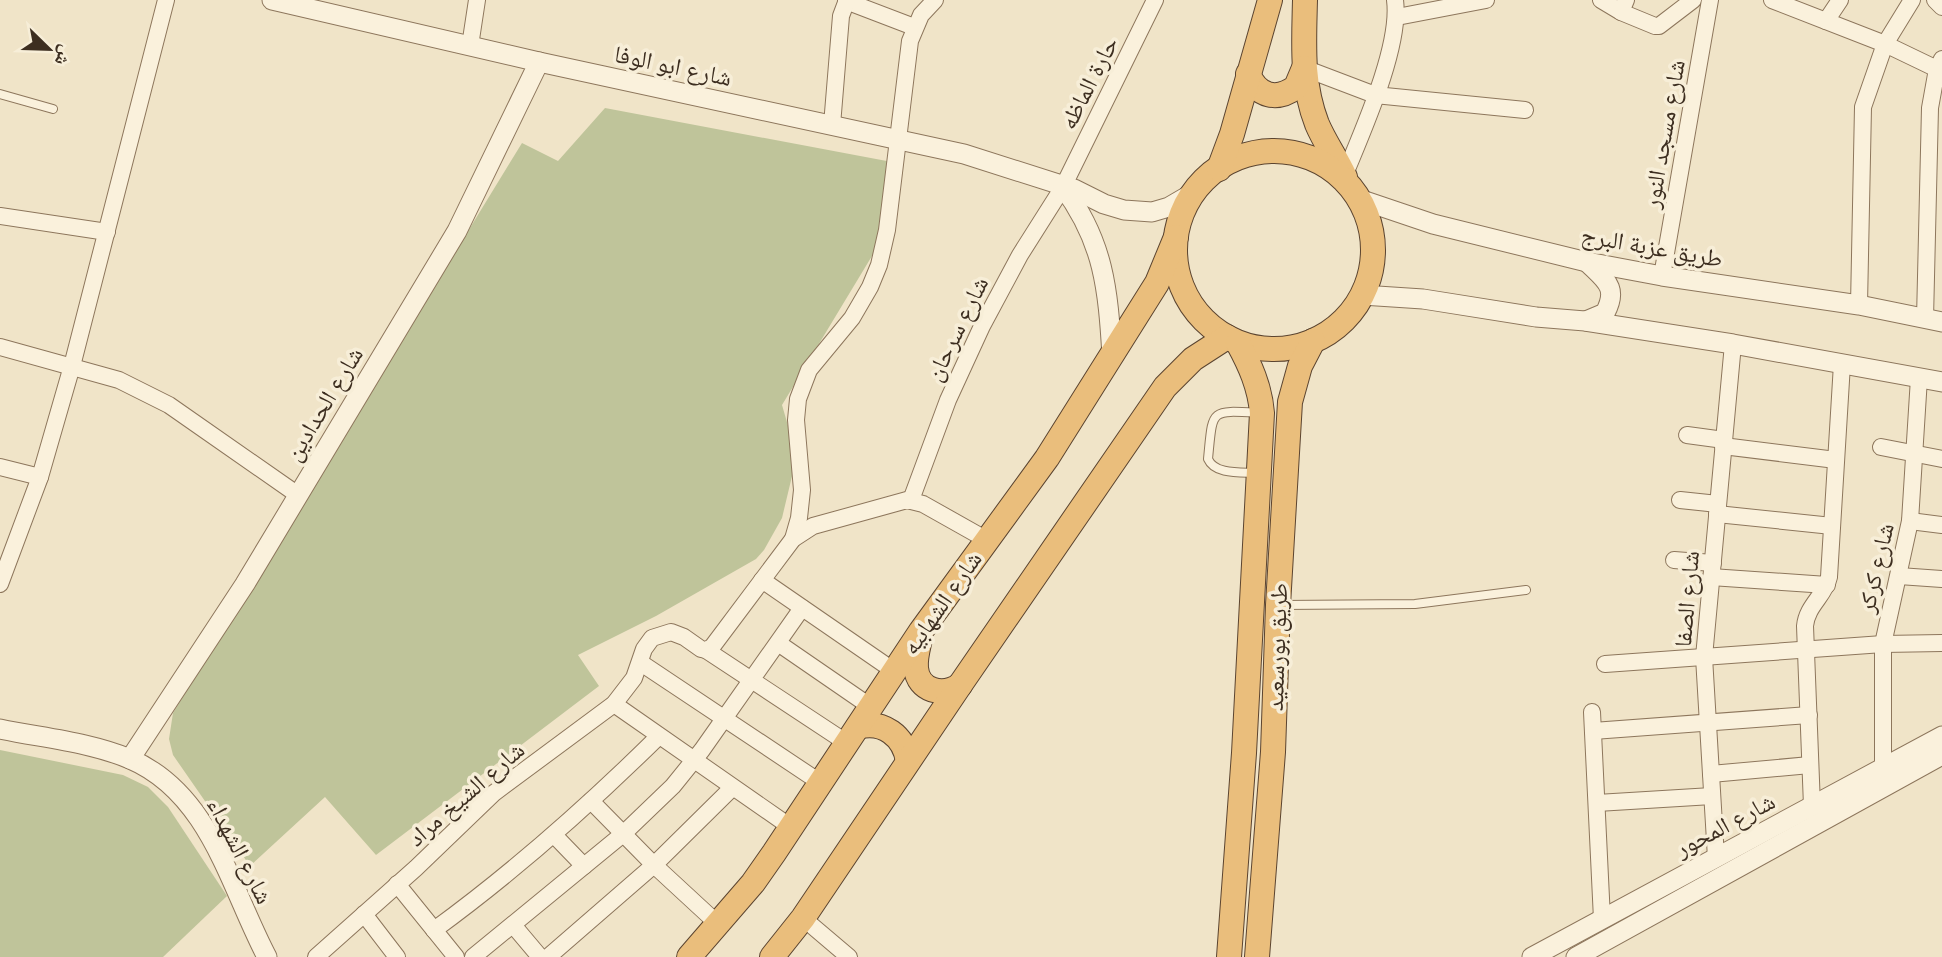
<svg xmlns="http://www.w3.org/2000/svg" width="1942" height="957" font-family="'Roboto Serif','Noto Naskh Arabic',serif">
<rect width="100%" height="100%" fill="#f0e4c8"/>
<!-- cemetery -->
<g fill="#bfc49a">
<polygon points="605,108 892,162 878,246 782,405 791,436 793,472 782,518 764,550 756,559 656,616 578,655 599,686 376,855 325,797 250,866 173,755 169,739 173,713 522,143 558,161"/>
<polygon points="0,750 123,775 148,787 168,807 227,896 163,957 0,957"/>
</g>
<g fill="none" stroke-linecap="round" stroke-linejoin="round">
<!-- service casing -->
<g stroke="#8d765c" stroke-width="10">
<g id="service">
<polyline points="0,94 53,109"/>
<path d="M1257 473C1241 472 1215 475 1208 459 1213 409 1209 410 1259 413"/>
<polyline points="1281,605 1415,604 1526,590"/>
</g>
</g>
<!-- minor casing -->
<g stroke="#8d765c" stroke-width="18">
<g id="minor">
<polyline points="1601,0 1621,12"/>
<polyline points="1626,0 1621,12 1655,26 1659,26 1693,0"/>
<polyline points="1772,0 1885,44 1937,69"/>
<polyline points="1935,0 1942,7"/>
<polyline points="846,1 914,27"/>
<polyline points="1397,17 1486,0"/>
<polyline points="1826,21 1840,0"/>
<polyline points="470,46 477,0"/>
<polyline points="1304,68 1375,95 1525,110"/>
<polyline points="832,125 841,16 847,0"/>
<path d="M1345 174C1363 130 1401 46 1395 0"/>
<polyline points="0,216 107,232"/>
<polyline points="1662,276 1710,0"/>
<polyline points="1859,305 1863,107 1885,44 1912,0"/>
<polyline points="1925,319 1930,108 1937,69 1942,59"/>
<polyline points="0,347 119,380 169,405 298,495"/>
<polyline points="1687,435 1724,440"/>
<polyline points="1723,446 1836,460"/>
<polyline points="1881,447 1942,459"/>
<polyline points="0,467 40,477"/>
<polyline points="911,500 948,400 982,326 1020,255 1063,187 1155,0"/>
<polyline points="1680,500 1718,504"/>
<polyline points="1717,514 1832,526"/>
<polyline points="1910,521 1942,525"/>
<polyline points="793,539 799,518 802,490 796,420 798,399 809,370 852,318 870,287 879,265 887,230 910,41 921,15 935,0"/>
<polyline points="1674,560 1713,563"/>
<polyline points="1899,576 1942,579"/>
<polyline points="1711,577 1827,585"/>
<polyline points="762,580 894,671"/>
<polyline points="0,584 40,477 72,366 166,0"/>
<polyline points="778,643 871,707"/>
<polyline points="706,650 847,743"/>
<polyline points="641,663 821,783"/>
<polyline points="1605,664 1883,644 1942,643"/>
<polyline points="614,704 792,828"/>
<polyline points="1592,712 1602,919"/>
<polyline points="1593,731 1809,715"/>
<polyline points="1883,768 1883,644 1910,521 1919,378"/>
<polyline points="1711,774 1810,765"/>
<polyline points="591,801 654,865 719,925"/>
<polyline points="1597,803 1712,796"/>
<path d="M1812 806 1805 626C1807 605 1825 596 1829 577L1842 364"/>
<polyline points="554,835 584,866"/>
<polyline points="1716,858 1704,657 1733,344"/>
<polyline points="397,884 456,957"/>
<polyline points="364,914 397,957"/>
<polyline points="803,918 849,957"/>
<polyline points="513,925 540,957"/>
<path d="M434 930C515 871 588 806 659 736"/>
<polyline points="316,957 416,868 494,793 614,704 634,678 644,649 652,638 671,632 684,637 701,649 706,650 712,647 793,539 813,526 907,500 923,504 987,540"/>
<polyline points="473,957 623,834 673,786 702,750 802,608"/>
<polyline points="548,957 654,865 732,788"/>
</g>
</g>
<!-- tertiary casing -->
<g stroke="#8d765c" stroke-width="21">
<g id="tertiary">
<polyline points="272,0 539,62 964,154 1074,189 1104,204 1124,210 1152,212 1169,207 1193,193"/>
<path d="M1063 187C1104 242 1108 289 1112 356"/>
<polyline points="1359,199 1433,224 1587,262 1662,276 1859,305 1942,322"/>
<polyline points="1362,295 1423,299 1536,317 1585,321 1733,344 1942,382"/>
<path d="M1586 321 1605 313C1619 287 1605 280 1587 262"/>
<path d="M0 729C43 738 90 742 130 759 210 793 230 887 267 957"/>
<polyline points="130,759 245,584 457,231 539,62"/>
<polyline points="1532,957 1942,736"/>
<polyline points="1576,957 1942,755"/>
</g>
</g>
<!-- trunk casing -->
<g stroke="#5b4430" stroke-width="26">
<g id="trunk">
<path d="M1305 0C1304 43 1301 83 1317 124 1325 143 1337 159 1345 177"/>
<path d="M1248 74C1258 97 1277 101 1296 87L1304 68"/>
<circle cx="1274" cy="250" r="99"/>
<polyline points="1219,169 1232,134 1270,0"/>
<path d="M920 639C918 648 915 658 916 668 918 691 943 697 960 685"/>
<path d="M858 727C883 720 904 736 908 761"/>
<polyline points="689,957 753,883 774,853 921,631 1047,458 1157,283 1176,237"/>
<polyline points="772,957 803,918 960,685 1165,387 1193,359 1227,337"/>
<path d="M1229 957 1244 753 1262 413C1260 387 1250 365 1238 343"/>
<polyline points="1257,957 1273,752 1278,605 1290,402 1300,366 1313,341"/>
</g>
</g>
<!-- service -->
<use href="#service" stroke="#faf1dc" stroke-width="8"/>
<!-- minor -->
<use href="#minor" stroke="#faf1dc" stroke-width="16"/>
<!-- tertiary -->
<use href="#tertiary" stroke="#faf1dc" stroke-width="19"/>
<!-- trunk -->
<use href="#trunk" stroke="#eabe7c" stroke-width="24"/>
</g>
<g text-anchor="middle" stroke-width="7" stroke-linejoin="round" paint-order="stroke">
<!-- street labels -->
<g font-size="24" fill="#3d2e20" stroke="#f7eed8">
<text transform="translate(673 66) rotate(12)" y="8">شارع ابو الوفا</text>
<text transform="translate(1089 83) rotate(-63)" y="8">حارة الماظه</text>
<text transform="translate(1664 134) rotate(-80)" y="8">شارع مسجد النور</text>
<text transform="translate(1652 247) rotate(10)" y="8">طريق عزبة البرج</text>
<text transform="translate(957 329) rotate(-64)" y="8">شارع سرحان</text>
<text transform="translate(324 404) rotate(-59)" y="8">شارع الحدادين</text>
<text transform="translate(1876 568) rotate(-77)" y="8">شارع كركر</text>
<text transform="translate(1687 599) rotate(-85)" y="8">شارع الصفا</text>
<text transform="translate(942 603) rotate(-55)" y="8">شارع الشهابيه</text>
<text transform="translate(1277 647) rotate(-88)" y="8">طريق بورسعيد</text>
<text transform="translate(466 794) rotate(-41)" y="8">شارع الشيخ مراد</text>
<text transform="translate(1725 825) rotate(-28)" y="8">شارع المحور</text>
<text transform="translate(240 851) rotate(63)" y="8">شارع الشهداء</text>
</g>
</g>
<!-- north arrow -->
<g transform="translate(49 49) rotate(113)" stroke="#f7eed8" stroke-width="5" paint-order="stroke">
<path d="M0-5L12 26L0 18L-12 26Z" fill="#3d2e20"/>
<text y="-10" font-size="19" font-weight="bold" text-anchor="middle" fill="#3d2e20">ش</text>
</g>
</svg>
